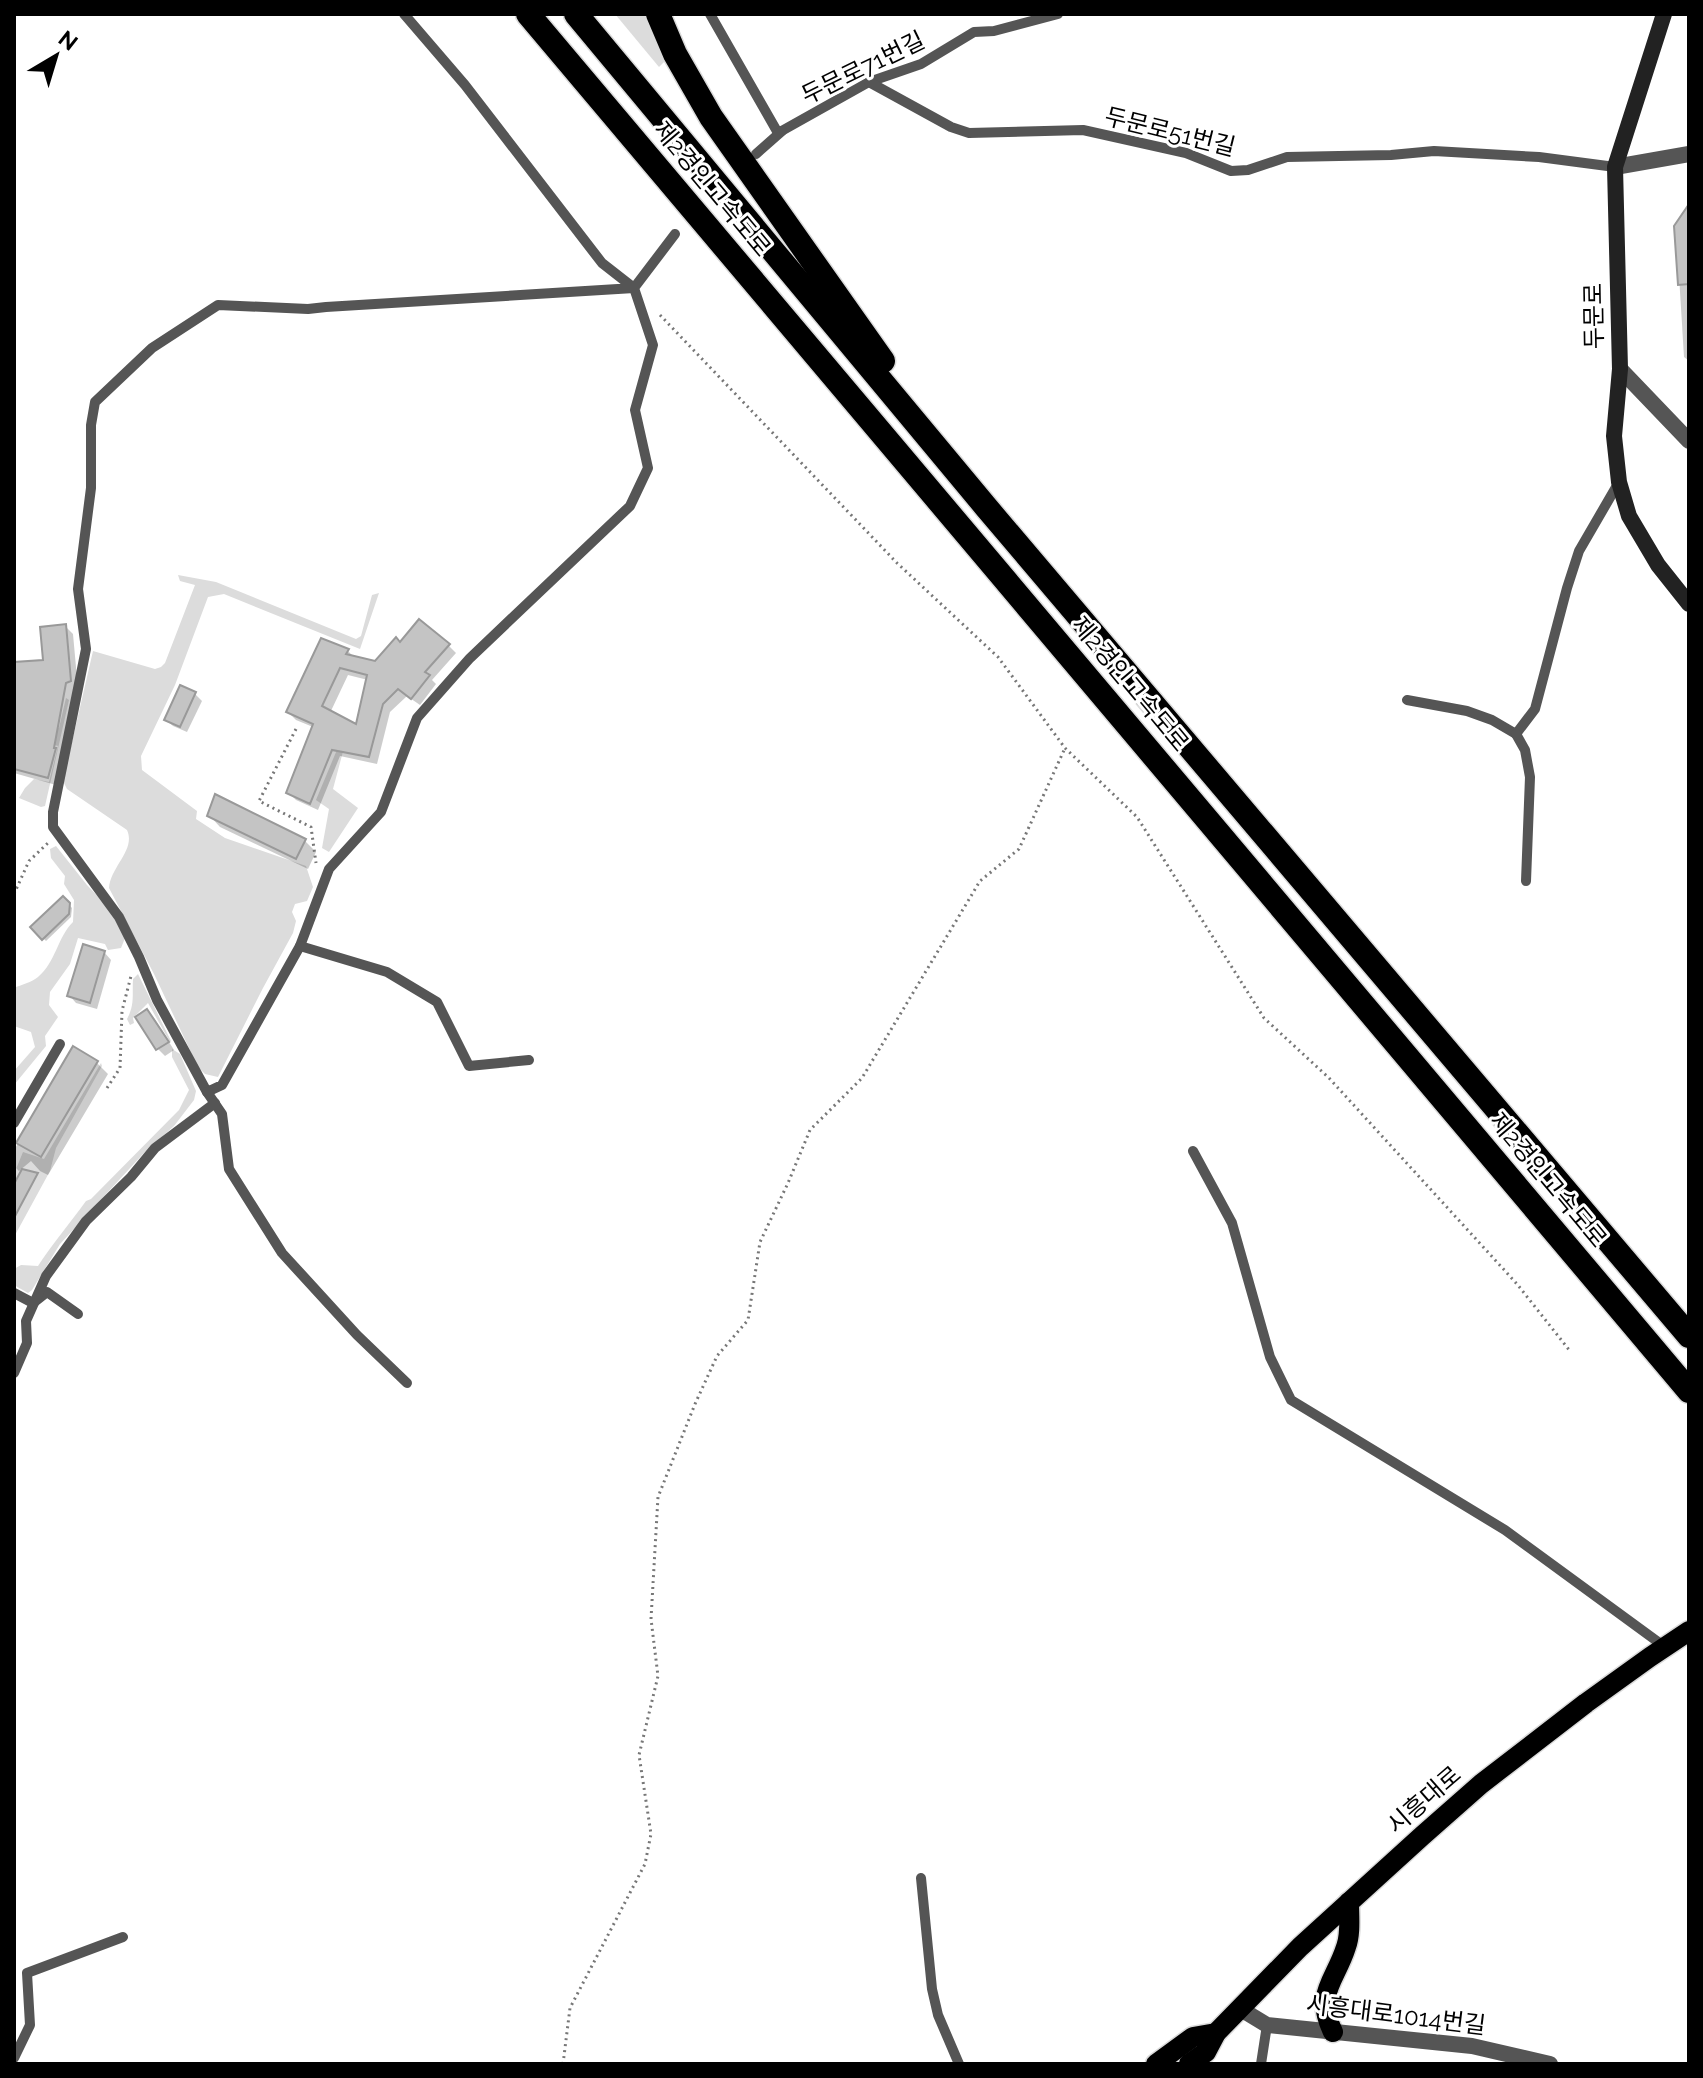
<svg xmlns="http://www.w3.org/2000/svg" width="1703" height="2078" font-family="Raleway,'Noto Sans KR',sans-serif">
<rect width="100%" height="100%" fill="#fff"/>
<!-- green -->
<g fill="#dcdcdc">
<polygon points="615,14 649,14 665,61 659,67"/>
<path d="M178 575 216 582 356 639 361 636 372 595 379 593 360 649 224 594 208 597 175 685 141 756 142 770 197 811 196 819 225 838 306 866 313 887 307 901 295 904 292 912 296 921 293 933 263 988 218 1077 205 1074 198 1067 154 974 109 888C111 866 136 850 127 830L67 789 63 781 93 651 155 669 161 667 165 663 195 585 180 581Z"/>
<polygon points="66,698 69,700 45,806 41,807 19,798 25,788 34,779 49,782 58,746 34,739 39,724 59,728"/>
<polygon points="344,733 345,744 333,789 358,808 329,852 322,848 329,809 316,800"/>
<path d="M56 846 87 885 109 908 125 938 121 948 108 950 105 944 78 938 70 964 50 992 49 1005 58 1017 45 1036 46 1046 14 1085V1071L35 1047 31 1032 14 1026V988C21 985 32 982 38 977 56 962 57 938 73 922L74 900 64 884 65 876 51 858 50 849Z"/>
<path d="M138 974 171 1041 170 1042 148 1003 133 1018 134 1023 130 1025 127 1019C135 1004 132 995 133 979Z"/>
<path d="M172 1049 180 1054 196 1091 194 1100 174 1126 143 1154 60 1244 32 1290 28 1293 14 1285V1269L21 1265 38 1266C53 1243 70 1223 86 1201L91 1199 179 1110 189 1090 172 1057Z"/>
<polygon points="101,1063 102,1066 56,1148 50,1171 14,1237 14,1174 23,1152 44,1159"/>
</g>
<!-- shadow -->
<g fill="#0003" fill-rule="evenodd">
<polygon points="1689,208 1689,361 1684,357 1676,226"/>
<polygon points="65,626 73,634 78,689 56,785 14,773 14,664 45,662"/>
<path d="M448 645 456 653 432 680 436 684 420 705 407 696 390 712 377 764 340 756 318 810 296 800 288 792 313 727 296 720 288 712 348 651 355 658 376 663ZM348 675 368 680 357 727 330 713Z"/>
<polygon points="195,694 202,701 187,732 173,726 166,720"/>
<polygon points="209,815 305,841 316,852 308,869 220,827"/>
<polygon points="63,898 72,908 71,917 46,941 32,927"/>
<polygon points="104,952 111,960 97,1009 76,1003 69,995"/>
<polygon points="147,1011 154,1018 174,1050 165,1056 158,1049"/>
<polygon points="74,1049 97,1063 108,1074 48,1175 40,1171 31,1161 19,1171 14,1166 14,1150"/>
</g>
<!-- building -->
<g fill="#c4c4c4" stroke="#999" stroke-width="2" fill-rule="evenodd">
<polygon points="1689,204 1689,284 1678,285 1674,226"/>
<path d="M419 619 450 644 425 672 430 675 411 699 398 689 383 704 369 757 332 750 310 804 286 793 313 724 286 712 321 638 349 649 346 654 375 661 396 637 400 642ZM340 668 367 675 356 724 322 706Z"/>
<polygon points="66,624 71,681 66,683 54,748 56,748 48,778 14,769 14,662 43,660 40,627"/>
<polygon points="180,685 196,692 180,727 164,720"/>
<polygon points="215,794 306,839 296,859 207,816"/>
<polygon points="63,896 70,903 69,914 42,940 30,927"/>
<polygon points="83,944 105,951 90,1003 67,996"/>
<polygon points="147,1009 169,1042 156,1050 135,1017"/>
<polygon points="73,1046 98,1061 41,1157 16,1143"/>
<polygon points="22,1169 38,1173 14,1218 14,1184"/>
</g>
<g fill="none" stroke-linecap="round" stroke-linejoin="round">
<!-- primary casing -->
<g stroke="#dbdbdb" stroke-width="23">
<g id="primary">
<path d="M1333 2032C1314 1993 1335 1982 1346 1947 1351 1934 1349 1916 1349 1902"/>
<polyline points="1156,2064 1193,2037 1216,2033"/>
<polyline points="1189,2064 1206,2052 1216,2033 1300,1947 1422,1836 1481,1784 1586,1703 1650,1657 1689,1631"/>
</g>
</g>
<!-- highway casing -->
<g stroke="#dbdbdb" stroke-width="27">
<g id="highway">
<polyline points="528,14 1689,1391"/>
<polyline points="576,14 986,507 1689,1336"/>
<polyline points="658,14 675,54 711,117 883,361"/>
</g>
</g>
<!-- path -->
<g stroke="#777" stroke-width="3" stroke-dasharray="2 4" stroke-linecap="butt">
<polyline points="660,315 897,563 998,657 1065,748 1137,817 1264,1018 1329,1078 1517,1284 1570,1351"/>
<polyline points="296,729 259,801 311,827 316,863"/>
<polyline points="14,894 29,861 49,842"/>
<polyline points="107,1088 120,1068 122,1011 131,976"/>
<polyline points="563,2064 570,2008 645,1864 651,1834 639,1755 658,1676 651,1619 658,1497 695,1404 717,1356 748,1320 760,1242 788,1183 810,1130 862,1078 980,881 1019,849 1065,748"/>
</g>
<!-- lane -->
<g stroke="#555" stroke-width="10">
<polyline points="404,14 465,85 602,263 634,288 653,345 635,410 648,468 630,506 470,658 417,718 381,812 329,869 300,946 222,1085 207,1092 157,1000 139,957 119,917 53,827 53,812 86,649 78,589 91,488 91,425 95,402 152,348 218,305 308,309 326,307 634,288 675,234"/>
<polyline points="710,14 778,133 869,82 921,64 974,32 994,31 1058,14"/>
<polyline points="869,82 951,127 969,133 1083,130 1186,153 1231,171 1248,170 1287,157 1391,155 1434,151 1539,157 1615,167"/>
<polyline points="756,154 782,131"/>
<polyline points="1407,700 1467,711 1492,720 1516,734 1535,709 1567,588 1579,551 1619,482"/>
<polyline points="1516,734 1525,750 1530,777 1526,881"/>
<polyline points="300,946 387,972 437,1002 469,1066 529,1060"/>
<polyline points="207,1092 222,1114 229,1169 282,1253 357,1335 407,1383"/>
<polyline points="14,1123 60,1044"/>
<polyline points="1193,1151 1232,1223 1270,1357 1291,1400 1505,1530 1665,1647"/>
<polyline points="14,1293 33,1303 47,1292 78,1314"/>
<polyline points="14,1373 27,1343 26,1321 46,1276 86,1221 131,1177 155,1148 215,1103"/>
<polyline points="921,1878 932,1989 938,2015 959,2064"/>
<polyline points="14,2058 30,2025 27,1973 123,1937"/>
<polyline points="1261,2064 1267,2025"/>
</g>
<!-- street -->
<g stroke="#555" stroke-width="16">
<polyline points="1615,167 1689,154"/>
<polyline points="1620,369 1689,441"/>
<polyline points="1239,2008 1267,2025 1472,2046 1550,2064"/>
</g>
<!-- secondary -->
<polyline stroke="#222" stroke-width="16" points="1664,14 1615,167 1620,369 1614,436 1619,482 1629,516 1658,565 1689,604"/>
<!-- primary -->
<use href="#primary" stroke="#000" stroke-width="20"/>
<!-- highway -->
<use href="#highway" stroke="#000" stroke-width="24"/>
</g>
<g text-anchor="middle" stroke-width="6" stroke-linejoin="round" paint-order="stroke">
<!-- street labels -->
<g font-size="24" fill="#000" stroke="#fff">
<text transform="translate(863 68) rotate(-26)" y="8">두문로71번길</text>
<text transform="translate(1170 132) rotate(14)" y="8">두문로51번길</text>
<text transform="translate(712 189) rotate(50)" y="8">제2경인고속도로</text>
<text transform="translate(1594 316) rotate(-91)" y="8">두문로</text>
<text transform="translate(1130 684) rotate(50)" y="8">제2경인고속도로</text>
<text transform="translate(1548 1180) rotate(50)" y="8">제2경인고속도로</text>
<text transform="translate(1424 1800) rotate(-41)" y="8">시흥대로</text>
<text transform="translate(1396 2015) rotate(7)" y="8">시흥대로1014번길</text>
</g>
</g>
<!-- border -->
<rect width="1703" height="2078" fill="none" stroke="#000000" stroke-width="32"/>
<!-- north arrow -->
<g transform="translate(56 56) rotate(38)" stroke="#ffffff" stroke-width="6" paint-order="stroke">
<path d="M0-6L14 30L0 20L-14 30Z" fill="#000000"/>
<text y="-12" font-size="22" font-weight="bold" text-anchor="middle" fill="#000000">N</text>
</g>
</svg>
